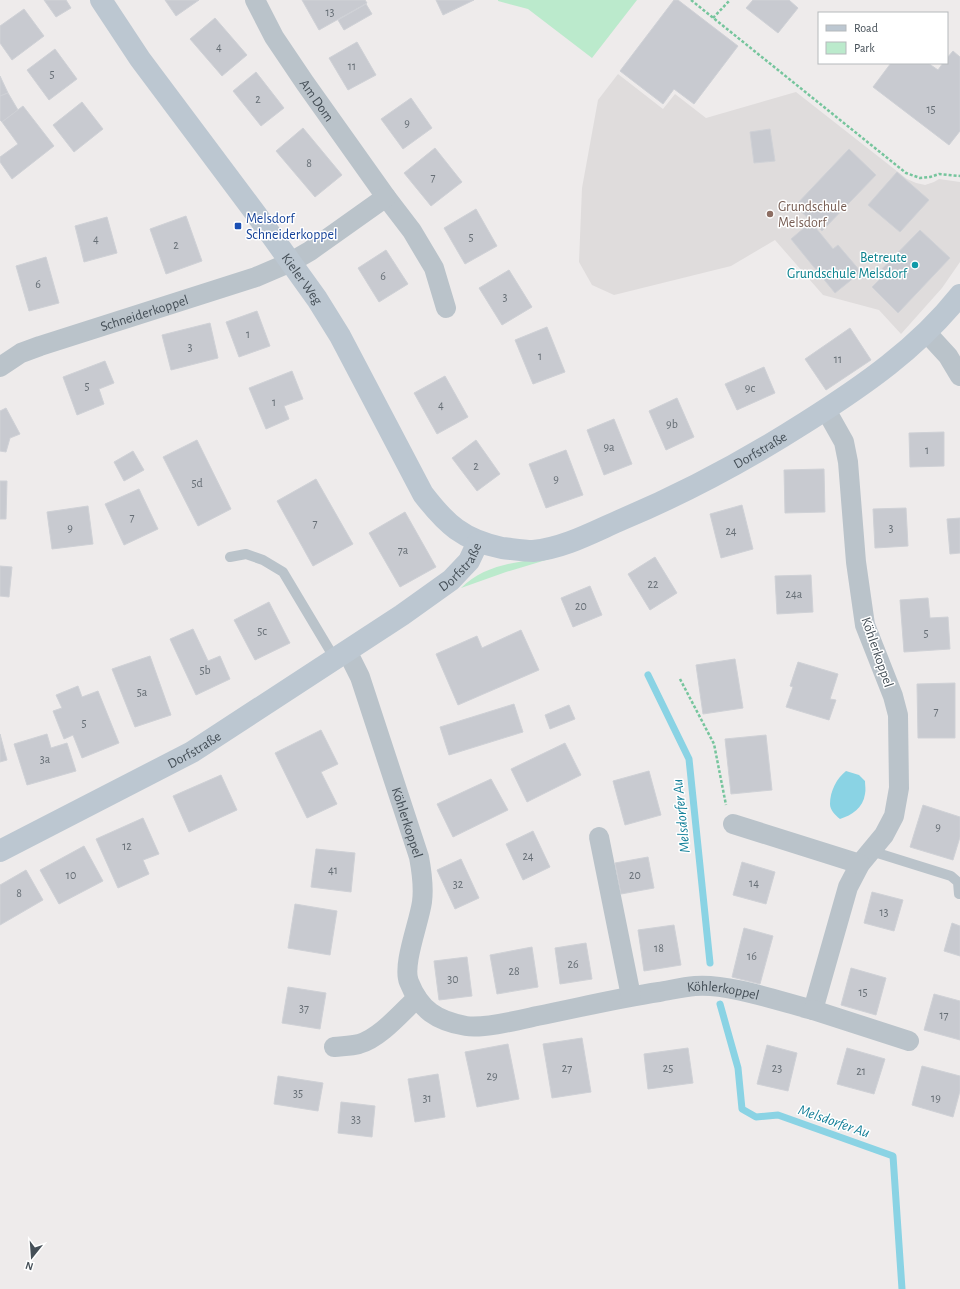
<svg xmlns="http://www.w3.org/2000/svg" width="960" height="1289" font-family="'Alegreya Sans',sans-serif">
<rect width="100%" height="100%" fill="#eeebeb"/>
<!-- education -->
<polygon fill="#dfdcdc" points="618,74 663,109 675,94 706,118 796,92 907,179 916,183 925,185 934,182 939,179 960,182 960,262 942,288 901,334 879,310 823,295 775,240 731,266 614,295 592,285 579,262 582,188 598,100"/>
<!-- green -->
<g fill="#bbeacc">
<polygon points="498,0 637,0 592,58 528,9 498,1"/>
<path d="M556 557 506 572 461 588C486 563 523 561 556 557Z"/>
</g>
<!-- water -->
<path fill="#8ad3e4" d="M846 771 859 775 865 781C865 785 866 790 865 794 863 808 852 815 840 819 835 815 830 810 830 804 830 791 837 778 846 771Z"/>
<g fill="none" stroke-linecap="round" stroke-linejoin="round">
<!-- stream -->
<g stroke="#8ad3e4" stroke-width="7">
<polyline points="648,675 689,759 710,963"/>
<polyline points="720,1004 738,1068 742,1109 756,1117 778,1115 893,1156 902,1289"/>
</g>
</g>
<!-- building -->
<g fill="#c8cad0" stroke="#cfd1d6">
<polygon points="44,0 66,0 71,8 56,17"/>
<polygon points="165,0 199,0 176,16"/>
<polygon points="302,0 365,0 367,3 319,30"/>
<polygon points="436,0 474,0 443,15"/>
<polygon points="674,0 678,0 738,46 694,104 674,89 663,104 620,71"/>
<polygon points="753,0 789,0 798,8 778,33 746,8"/>
<polygon points="366,4 372,14 344,30 338,20"/>
<polygon points="24,9 44,36 12,60 0,43 0,26"/>
<polygon points="215,18 247,55 222,76 190,39"/>
<polygon points="357,42 376,75 348,90 329,58"/>
<polygon points="55,49 77,79 49,100 27,70"/>
<polygon points="953,51 960,57 960,131 949,145 873,87 891,63 928,63 938,70 943,63 947,63 947,58"/>
<polygon points="256,72 284,108 261,126 233,91"/>
<polygon points="0,76 8,93 0,96"/>
<polygon points="8,93 18,110 2,122 0,120 0,96"/>
<polygon points="411,98 432,128 403,149 381,119"/>
<polygon points="82,102 103,129 74,152 53,125"/>
<polygon points="23,106 54,146 12,179 0,162 0,157 18,144 2,122"/>
<polygon points="303,128 342,175 315,197 276,151"/>
<polygon points="770,129 775,161 754,163 750,132"/>
<polygon points="435,148 462,182 431,206 404,173"/>
<polygon points="849,149 876,175 822,231 795,206"/>
<polygon points="897,172 929,200 900,232 868,205"/>
<polygon points="476,209 497,246 465,264 444,228"/>
<polygon points="186,216 202,261 166,274 150,229"/>
<polygon points="107,217 117,253 84,262 75,226"/>
<polygon points="811,222 833,249 838,245 861,272 835,293 791,239"/>
<polygon points="920,230 950,258 898,313 872,287 883,276 879,272"/>
<polygon points="386,250 408,284 379,302 358,268"/>
<polygon points="46,257 59,303 29,311 16,266"/>
<polygon points="509,270 532,307 502,325 479,288"/>
<polygon points="257,311 270,346 239,357 226,322"/>
<polygon points="210,323 218,358 171,370 162,335"/>
<polygon points="547,327 565,372 533,384 515,340"/>
<polygon points="850,328 871,360 826,390 805,359"/>
<polygon points="105,361 114,383 99,389 104,404 77,415 63,377"/>
<polygon points="764,367 775,393 737,410 725,384"/>
<polygon points="292,371 303,399 284,406 289,419 266,429 249,388"/>
<polygon points="445,376 468,417 437,434 414,393"/>
<polygon points="677,398 694,437 666,450 649,411"/>
<polygon points="6,408 20,434 10,438 6,452 0,451 0,411"/>
<polygon points="614,419 632,464 604,475 587,430"/>
<polygon points="944,432 944,466 910,467 909,433"/>
<polygon points="197,440 231,509 198,526 163,457"/>
<polygon points="476,440 500,474 477,491 452,458"/>
<polygon points="566,450 583,495 546,508 529,464"/>
<polygon points="133,451 144,470 124,481 114,462"/>
<polygon points="824,469 825,512 785,513 784,470"/>
<polygon points="316,479 353,544 313,566 277,501"/>
<polygon points="0,481 7,481 6,519 0,519"/>
<polygon points="139,489 158,529 124,545 105,504"/>
<polygon points="742,505 753,549 721,558 710,514"/>
<polygon points="88,506 93,544 52,549 47,512"/>
<polygon points="906,508 908,546 875,548 873,509"/>
<polygon points="405,512 436,567 400,587 369,533"/>
<polygon points="960,518 960,553 950,554 947,519"/>
<polygon points="655,557 677,593 650,610 628,574"/>
<polygon points="0,566 12,567 9,597 0,596"/>
<polygon points="811,575 813,612 777,614 775,576"/>
<polygon points="590,586 602,615 573,627 561,598"/>
<polygon points="928,598 930,618 948,617 950,649 904,652 900,600"/>
<polygon points="269,602 290,643 255,660 234,620"/>
<polygon points="193,629 208,661 220,656 230,679 196,695 170,639"/>
<polygon points="521,630 539,670 458,705 436,654 477,636 482,648"/>
<polygon points="150,656 171,715 135,727 112,669"/>
<polygon points="735,659 743,708 703,714 696,665"/>
<polygon points="798,662 838,674 830,699 836,700 829,720 786,707 793,687 790,686"/>
<polygon points="955,683 955,738 918,738 917,684"/>
<polygon points="78,686 82,697 98,691 119,743 82,758 73,735 64,739 53,711 62,708 56,695"/>
<polygon points="514,704 523,732 449,755 440,727"/>
<polygon points="569,705 575,719 550,729 545,715"/>
<polygon points="321,730 338,764 321,772 337,804 307,818 275,753"/>
<polygon points="0,734 7,760 0,762"/>
<polygon points="47,734 51,748 67,743 76,771 27,785 14,744"/>
<polygon points="766,735 772,790 731,794 725,739"/>
<polygon points="565,743 581,775 527,802 511,769"/>
<polygon points="649,771 661,815 625,825 613,781"/>
<polygon points="221,775 237,810 189,832 173,796"/>
<polygon points="491,779 508,810 453,837 437,804"/>
<polygon points="923,805 960,817 960,837 953,860 910,847"/>
<polygon points="143,818 159,854 143,860 149,874 118,888 96,839"/>
<polygon points="533,831 550,867 523,880 506,844"/>
<polygon points="84,846 103,881 59,904 40,870"/>
<polygon points="316,849 355,853 351,892 311,887"/>
<polygon points="648,857 654,888 621,894 615,863"/>
<polygon points="461,859 479,898 455,909 437,870"/>
<polygon points="742,862 775,872 766,904 733,895"/>
<polygon points="26,870 43,900 0,925 0,885"/>
<polygon points="872,892 903,900 894,931 864,923"/>
<polygon points="295,904 337,911 330,955 288,948"/>
<polygon points="952,923 960,926 960,956 944,951"/>
<polygon points="674,925 681,965 644,971 638,930"/>
<polygon points="744,928 773,936 760,984 732,977"/>
<polygon points="586,943 592,979 560,984 555,948"/>
<polygon points="532,947 538,987 497,994 490,955"/>
<polygon points="467,957 472,996 439,1000 434,961"/>
<polygon points="851,968 886,978 876,1015 841,1005"/>
<polygon points="288,987 326,993 320,1029 282,1023"/>
<polygon points="934,994 960,1001 960,1040 924,1030"/>
<polygon points="582,1038 591,1092 552,1098 543,1044"/>
<polygon points="508,1044 519,1099 477,1107 465,1052"/>
<polygon points="767,1045 797,1053 788,1091 757,1084"/>
<polygon points="688,1048 693,1083 648,1089 644,1054"/>
<polygon points="847,1048 885,1059 874,1094 837,1084"/>
<polygon points="922,1066 960,1076 960,1091 953,1117 912,1105"/>
<polygon points="438,1074 445,1117 415,1122 408,1079"/>
<polygon points="278,1076 323,1083 318,1111 274,1104"/>
<polygon points="341,1102 375,1106 372,1137 338,1133"/>
</g>
<g fill="none" stroke-linecap="round" stroke-linejoin="round">
<!-- path -->
<g stroke="#76c59d" stroke-width="2.5" stroke-dasharray="3 2" stroke-linecap="butt">
<polyline points="691,0 906,173 920,178 930,177 939,174 960,176"/>
<polyline points="713,18 730,0"/>
<polyline points="680,679 714,744 726,805"/>
</g>
<!-- lane -->
<g stroke="#bac3ca" stroke-width="10">
<polyline points="230,557 246,554 263,560 283,572 335,659"/>
<polyline points="871,851 951,876 958,882 959,894"/>
</g>
<!-- street -->
<g stroke="#bac3ca" stroke-width="20">
<path id="s1" d="M255 0 274 37 305 83 386 197 412 231 434 268 446 308"/>
<polyline points="926,332 948,356 960,376"/>
<path id="s2" d="M0 367 21 353 40 346 256 277 291 262 310 251 386 197"/>
<path id="s3" d="M347 651 360 677 419 857C422 873 424 887 422 902 419 923 402 965 409 982 420 1010 437 1021 466 1026 483 1029 519 1020 537 1016 578 1008 618 998 659 992 671 990 683 987 695 986 728 983 781 1002 813 1010L848 887 860 864 884 835 894 816 899 788 898 715 893 696 865 625 856 562 848 462 844 442 826 410"/>
<polyline points="733,824 860,864"/>
<polyline points="599,837 631,996"/>
<polyline points="813,1010 909,1041"/>
<path d="M334 1047C342 1046 351 1046 359 1044 380 1038 401 1013 417 998"/>
</g>
<!-- secondary -->
<g stroke="#bcc7d1" stroke-width="22">
<path id="s4" d="M101 0 140 59 256 214 317 299 340 336 423 494C446 524 463 540 502 548 512 549 523 551 533 551 565 548 595 531 623 519 687 492 748 459 806 422 863 386 918 348 960 295"/>
<path id="s5" d="M0 851 192 752 402 615 451 580 469 561 478 542"/>
</g>
</g>
<!-- markers -->
<circle fill="#8d6e63" stroke="#fff" stroke-width="1.5" cx="770" cy="214" r="4"/>
<rect fill="#1a4fb4" stroke="#fff" stroke-width="1.5" x="234" y="222" width="8" height="8" rx="2"/>
<circle fill="#0f9aa8" stroke="#fff" stroke-width="1.5" cx="915" cy="265" r="4"/>
<g text-anchor="middle" stroke-width="3" stroke-linejoin="round" paint-order="stroke">
<!-- number labels -->
<g font-size="12" fill="#666e75">
<text x="330" y="16">13</text>
<text x="219" y="51">4</text>
<text x="352" y="70">11</text>
<text x="52" y="78">5</text>
<text x="258" y="103">2</text>
<text x="931" y="113">15</text>
<text x="407" y="127">9</text>
<text x="309" y="167">8</text>
<text x="433" y="181">7</text>
<text x="471" y="241">5</text>
<text x="96" y="243">4</text>
<text x="176" y="249">2</text>
<text x="383" y="280">6</text>
<text x="38" y="288">6</text>
<text x="505" y="301">3</text>
<text x="248" y="338">1</text>
<text x="190" y="351">3</text>
<text x="540" y="360">1</text>
<text x="838" y="363">11</text>
<text x="87" y="390">5</text>
<text x="750" y="392">9c</text>
<text x="274" y="406">1</text>
<text x="441" y="409">4</text>
<text x="672" y="428">9b</text>
<text x="609" y="451">9a</text>
<text x="927" y="454">1</text>
<text x="476" y="470">2</text>
<text x="556" y="483">9</text>
<text x="197" y="487">5d</text>
<text x="132" y="521">7</text>
<text x="315" y="527">7</text>
<text x="70" y="532">9</text>
<text x="891" y="532">3</text>
<text x="731" y="535">24</text>
<text x="403" y="554">7a</text>
<text x="653" y="588">22</text>
<text x="794" y="598">24a</text>
<text x="581" y="610">20</text>
<text x="262" y="635">5c</text>
<text x="926" y="637">5</text>
<text x="205" y="674">5b</text>
<text x="142" y="696">5a</text>
<text x="936" y="715">7</text>
<text x="84" y="727">5</text>
<text x="45" y="763">3a</text>
<text x="938" y="831">9</text>
<text x="127" y="850">12</text>
<text x="528" y="860">24</text>
<text x="333" y="874">41</text>
<text x="71" y="879">10</text>
<text x="635" y="879">20</text>
<text x="754" y="887">14</text>
<text x="458" y="888">32</text>
<text x="19" y="897">8</text>
<text x="884" y="916">13</text>
<text x="659" y="952">18</text>
<text x="752" y="960">16</text>
<text x="573" y="968">26</text>
<text x="514" y="975">28</text>
<text x="453" y="983">30</text>
<text x="863" y="996">15</text>
<text x="304" y="1012">37</text>
<text x="944" y="1019">17</text>
<text x="567" y="1072">27</text>
<text x="668" y="1072">25</text>
<text x="777" y="1072">23</text>
<text x="861" y="1075">21</text>
<text x="492" y="1080">29</text>
<text x="298" y="1097">35</text>
<text x="427" y="1102">31</text>
<text x="936" y="1102">19</text>
<text x="356" y="1123">33</text>
</g>
<!-- street labels -->
<g font-size="14" fill="#454f57" stroke="#fff">
<text dy="5" stroke="none"><textPath href="#s1" startOffset="118">Am Dom</textPath></text>
<text dy="5" stroke="none"><textPath href="#s4" startOffset="344">Kieler Weg</textPath></text>
<text dy="5" stroke="none"><textPath href="#s2" startOffset="155">Schneiderkoppel</textPath></text>
<text dy="5" stroke="none"><textPath href="#s4" startOffset="970">Dorfstraße</textPath></text>
<text dy="5" stroke="none"><textPath href="#s5" startOffset="543">Dorfstraße</textPath></text>
<text transform="translate(878 652) rotate(71)" y="5">Köhlerkoppel</text>
<text dy="5" stroke="none"><textPath href="#s5" startOffset="219">Dorfstraße</textPath></text>
<text dy="5" stroke="none"><textPath href="#s3" startOffset="182">Köhlerkoppel</textPath></text>
<text dy="5" stroke="none"><textPath href="#s3" startOffset="683">Köhlerkoppel</textPath></text>
</g>
<!-- education labels -->
<g font-size="14" fill="#785e54" stroke="#fff" text-anchor="start">
<text x="778" y="211">Grundschule<tspan x="778" dy="16">Melsdorf</tspan></text>
</g>
<!-- transit labels -->
<g font-size="14" fill="#164399" stroke="#fff" text-anchor="start">
<text x="246" y="223">Melsdorf<tspan x="246" dy="16">Schneiderkoppel</tspan></text>
</g>
<!-- culture labels -->
<g font-size="14" fill="#0d838f" stroke="#fff" text-anchor="end">
<text x="907" y="262">Betreute<tspan x="907" dy="16">Grundschule Melsdorf</tspan></text>
</g>
<!-- water labels -->
<g font-size="15" font-style="italic" fill="#158099" stroke="#fff">
<text transform="translate(681 816) rotate(-96)" y="5">Melsdorfer Au</text>
<text transform="translate(834 1121) rotate(19)" y="5">Melsdorfer Au</text>
</g>
</g>
<!-- legend -->
<rect x="818" y="12" width="130" height="52" fill="#ffffff" stroke="#b5b9bc"/>
<rect x="826" y="25" width="20" height="6" fill="#bcc7d1" stroke="#b5b9bc"/>
<text x="854" y="32" font-size="12" fill="#454f57">Road</text>
<rect x="826" y="42" width="20" height="12" fill="#bbeacc" stroke="#b5b9bc"/>
<text x="854" y="52" font-size="12" fill="#454f57">Park</text>
<!-- north arrow -->
<g transform="translate(32 1257) rotate(197)" stroke="#ffffff" stroke-width="3" paint-order="stroke">
<path d="M0-3L7 15L0 10L-7 15Z" fill="#454f57"/>
<text y="-6" font-size="11" font-weight="bold" text-anchor="middle" fill="#454f57">N</text>
</g>
</svg>
